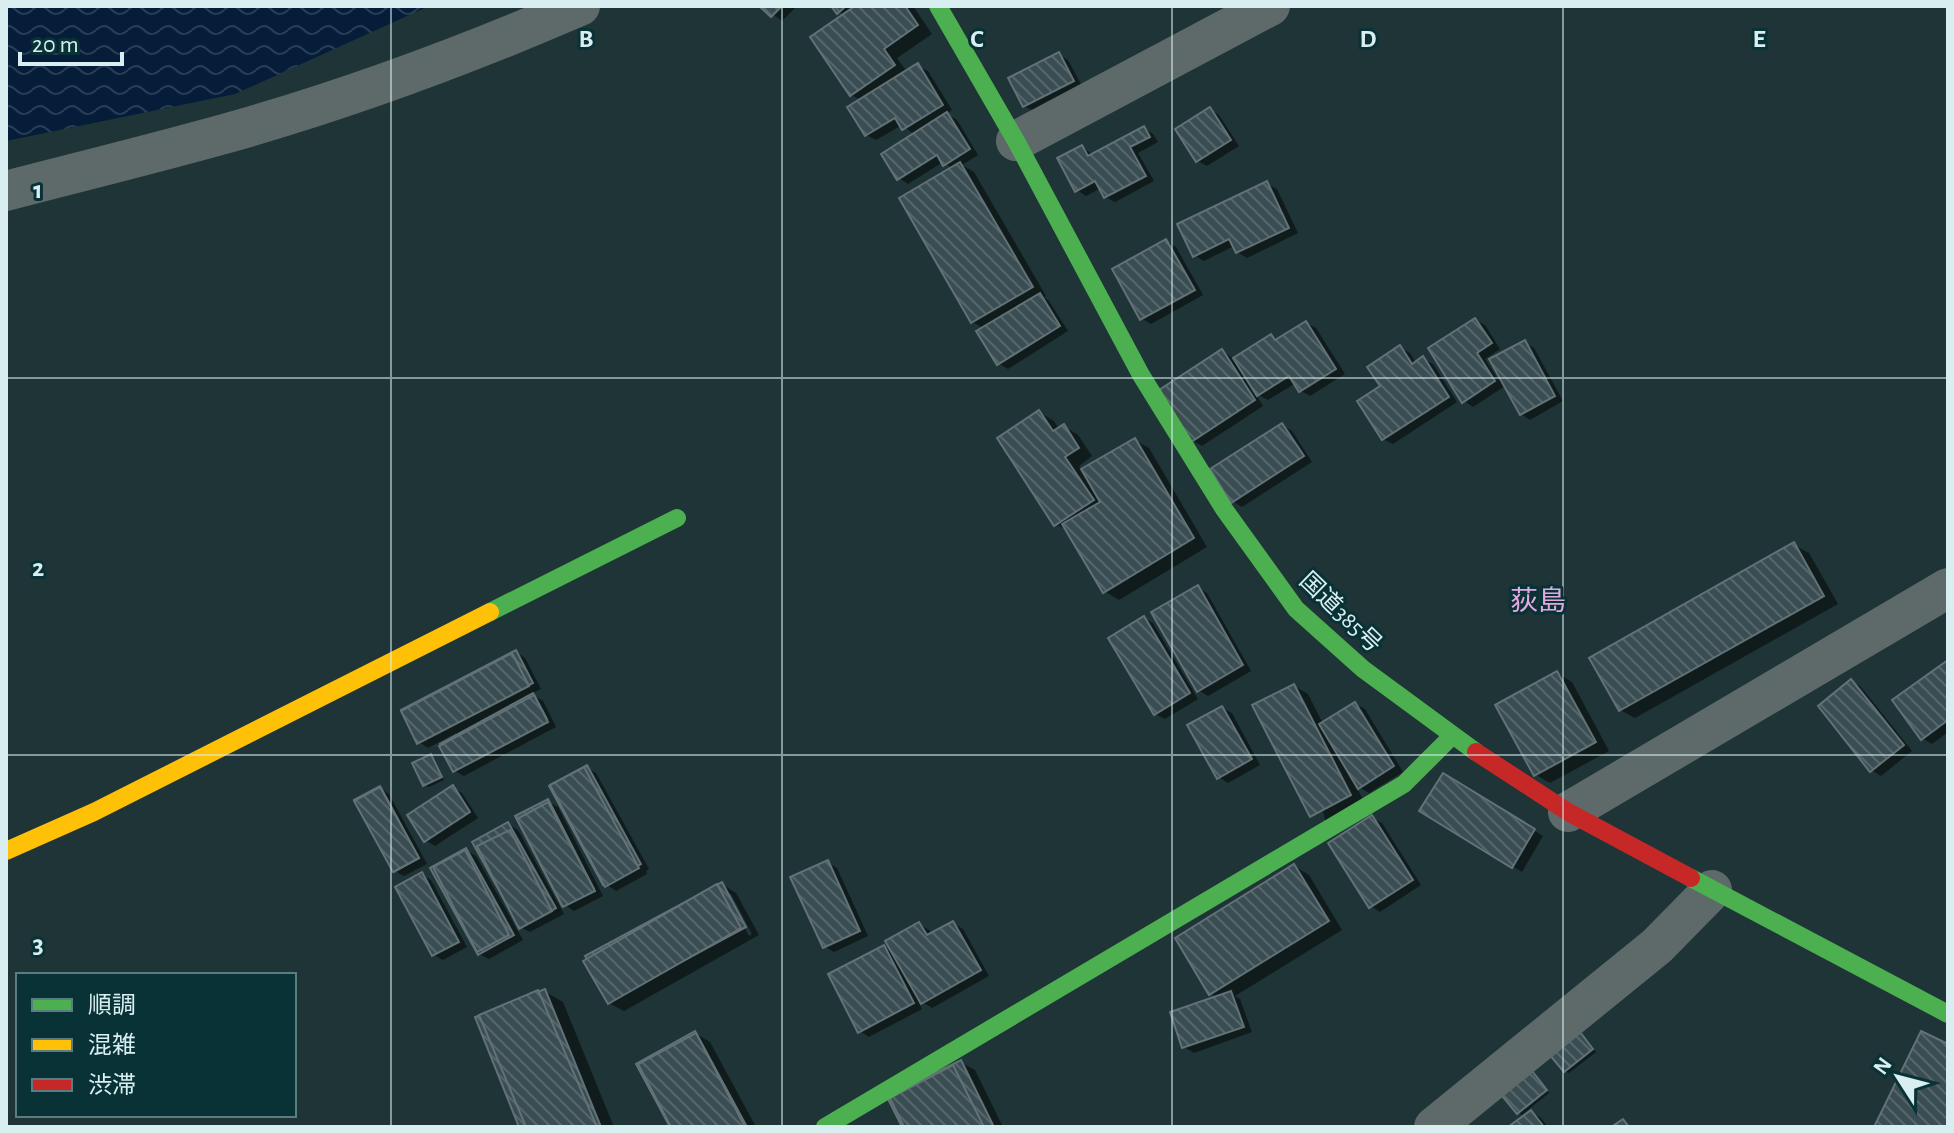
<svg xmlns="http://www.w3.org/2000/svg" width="1954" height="1133" font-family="'Alegreya Sans','Noto Sans JP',sans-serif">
<defs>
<pattern id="water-waves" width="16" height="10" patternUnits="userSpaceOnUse" patternTransform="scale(2)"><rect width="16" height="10" fill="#051d39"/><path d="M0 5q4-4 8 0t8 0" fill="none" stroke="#293e56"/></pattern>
<pattern id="building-back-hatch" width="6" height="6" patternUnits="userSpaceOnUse" patternTransform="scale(2)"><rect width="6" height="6" fill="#3a4d53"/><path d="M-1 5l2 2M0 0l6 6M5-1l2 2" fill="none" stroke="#56676c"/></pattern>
</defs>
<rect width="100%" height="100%" fill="#1e3436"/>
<!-- water -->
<polygon fill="url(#water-waves)" points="6,6 429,6 235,94 6,141"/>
<!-- shadow -->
<g fill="#0007" fill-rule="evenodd">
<polygon points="762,6 797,6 782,21"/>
<polygon points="833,6 853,6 853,10 858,6 913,6 932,34 897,58 907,72 918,66 928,71 952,110 946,114 957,120 978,155 962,165 974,172 1046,296 1044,297 1049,301 1068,331 1008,369 998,363 984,329 973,322 952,168 943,162 908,184 899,178 915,135 902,125 876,140 866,135 861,100 851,95 844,15"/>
<polygon points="1059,55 1068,60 1082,86 1034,111 1024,106"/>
<polygon points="1210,109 1219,115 1239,146 1207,166 1198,161"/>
<polygon points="1144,128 1153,134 1158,142 1138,153 1154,181 1115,202 1105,197 1101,188 1086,196 1077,190 1082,147 1093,155"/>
<polygon points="1267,184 1277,189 1298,233 1247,258 1237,252 1234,246 1204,261 1194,255"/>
<polygon points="1166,241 1176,247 1203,295 1151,324 1141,318"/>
<polygon points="1476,320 1485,325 1500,349 1485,359 1498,379 1524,342 1534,348 1563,401 1530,420 1521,414 1505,386 1473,407 1464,401"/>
<polygon points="1306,323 1316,328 1345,374 1310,396 1301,391 1296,383 1268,400 1255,393 1263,406 1202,446 1192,440 1222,351 1234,359 1271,336 1278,340"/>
<polygon points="1401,348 1410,353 1416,363 1423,359 1433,364 1457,402 1393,444 1383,439 1383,386"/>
<polygon points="1039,412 1054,421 1059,429 1064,426 1078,435 1092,456 1079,466 1082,471 1135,440 1149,448 1207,547 1119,600 1104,591 1070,532 1056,524"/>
<polygon points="1282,425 1292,431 1312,462 1242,507 1232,501"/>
<polygon points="1794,545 1809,553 1838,604 1635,718 1620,710"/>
<polygon points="1198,588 1207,593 1251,671 1208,696 1198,690"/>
<polygon points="1144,618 1153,623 1198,699 1165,719 1155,714"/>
<polygon points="516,652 525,658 541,689 531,694 543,701 556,727 464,776 455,771 456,733 428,748 419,742"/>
<polygon points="1948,663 1948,732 1932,744 1922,738"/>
<polygon points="1557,673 1572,682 1609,751 1550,783 1536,775"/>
<polygon points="1852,681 1861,687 1912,751 1881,776 1871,770"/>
<polygon points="1294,686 1308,694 1323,724 1355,704 1365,709 1403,772 1369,793 1355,785 1365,803 1326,824"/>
<polygon points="1222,708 1232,713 1260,765 1228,783 1219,777"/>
<polygon points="430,756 435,759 444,780 429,787 425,785"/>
<polygon points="586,767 596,773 649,869 646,871 647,874 616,891 607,885"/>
<polygon points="1443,775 1543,836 1522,872 1421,810"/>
<polygon points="380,788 389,794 427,864 404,876 395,871"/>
<polygon points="453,788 462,793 478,818 435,846 425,840"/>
<polygon points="548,802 558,807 603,896 574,911 565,905"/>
<polygon points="1372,818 1382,823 1421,885 1380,912 1371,906"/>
<polygon points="508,824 518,830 564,914 530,932 520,927"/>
<polygon points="466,850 476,856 523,940 489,959 479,954"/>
<polygon points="827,862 837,868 868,936 834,952 824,946"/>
<polygon points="1294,866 1309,875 1342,930 1235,996 1240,999 1252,1032 1194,1053 1184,1047 1218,998 1211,994"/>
<polygon points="422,875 431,880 467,947 443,960 434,955"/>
<path d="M722 884 736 893 759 935 624 1011 609 1003ZM726 894H731L752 934 749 936Z"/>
<polygon points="953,923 963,929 989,976 932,1008 917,999 922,1009 869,1037 860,1031 884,947 895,954 919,924 929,930 932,935"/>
<polygon points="544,991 563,1002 614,1127 522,1127"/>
<polygon points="1578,1029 1596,1052 1569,1073 1565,1071"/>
<polygon points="695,1033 710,1042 756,1127 672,1127"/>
<polygon points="960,1062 975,1070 1003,1127 904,1127"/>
<polygon points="1533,1072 1549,1093 1522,1115 1518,1112"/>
<polygon points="1531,1112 1541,1118 1548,1127 1511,1127"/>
</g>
<!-- building -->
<g fill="url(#building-back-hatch)" stroke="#627276" stroke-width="2">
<polygon points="759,6 782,6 771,17"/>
<polygon points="831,6 846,6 837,14"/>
<polygon points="855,6 905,6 918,25 884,49 895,65 850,96 810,37"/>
<polygon points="1059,52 1074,81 1023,107 1008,78"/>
<polygon points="918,63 943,105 902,130 895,118 865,136 847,107"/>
<polygon points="1210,107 1231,140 1196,162 1175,129"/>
<polygon points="947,112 970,149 943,166 937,155 897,180 881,154"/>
<polygon points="1144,126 1150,137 1130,147 1146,176 1104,198 1095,181 1075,192 1057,158 1082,145 1088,156"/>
<polygon points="960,162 1033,287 971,323 899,198"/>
<polygon points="1267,181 1289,228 1236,253 1229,239 1193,257 1177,224"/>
<polygon points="1166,239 1195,290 1140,320 1112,269"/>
<polygon points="1040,293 1060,326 997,365 976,331"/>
<polygon points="1475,318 1492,343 1477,353 1495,381 1462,403 1428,348"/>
<polygon points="1306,321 1336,369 1299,392 1289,376 1257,396 1233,358 1271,334 1275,340"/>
<polygon points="1525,340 1555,396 1520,415 1489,359"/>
<polygon points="1400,345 1412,364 1423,356 1449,397 1382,440 1357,401 1380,386 1367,367"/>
<polygon points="1222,349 1255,400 1191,442 1159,390"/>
<polygon points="1039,410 1053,431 1064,424 1079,448 1065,457 1094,500 1054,526 997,438"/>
<polygon points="1282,423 1304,456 1231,503 1210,469"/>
<polygon points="1135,438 1194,538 1103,593 1062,524 1100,502 1081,469"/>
<polygon points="1794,542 1824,596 1619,711 1589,658"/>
<polygon points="1198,585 1243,665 1197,692 1151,612"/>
<polygon points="1144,616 1190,693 1154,715 1108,638"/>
<polygon points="516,650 533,683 418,743 401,710"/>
<polygon points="512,653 529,686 417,744 401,711"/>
<polygon points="1948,660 1948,720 1921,740 1892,700"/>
<polygon points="1557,671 1596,742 1534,776 1495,705"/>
<polygon points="1851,679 1904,745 1870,772 1818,706"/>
<polygon points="1294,684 1351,795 1310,817 1252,705"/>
<polygon points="533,693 547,719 454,771 440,744"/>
<polygon points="534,695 548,722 453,772 439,746"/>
<polygon points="1355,702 1394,766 1358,789 1319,724"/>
<polygon points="1222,706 1252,759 1217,779 1187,725"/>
<polygon points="431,754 442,777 423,786 412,763"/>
<polygon points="587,765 641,864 603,885 549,786"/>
<polygon points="584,767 639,868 605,887 550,785"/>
<polygon points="1443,773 1535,829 1512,868 1419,811"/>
<polygon points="453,785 470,812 424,842 407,815"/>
<polygon points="380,786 419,858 394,872 354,800"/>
<polygon points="380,787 419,858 393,872 354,801"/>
<polygon points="548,799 594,889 562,906 515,816"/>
<polygon points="548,802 595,891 563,907 517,819"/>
<polygon points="1372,815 1413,880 1369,908 1328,843"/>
<polygon points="508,822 556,908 520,928 472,842"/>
<polygon points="510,830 552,911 519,929 477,846"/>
<polygon points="466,848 514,935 478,955 430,868"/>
<polygon points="465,850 509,935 477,952 433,867"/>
<polygon points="828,860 860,931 823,948 790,877"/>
<polygon points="1294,864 1329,921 1209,995 1175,938"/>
<polygon points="422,872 459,942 432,956 395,887"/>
<polygon points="722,882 746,927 609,1001 585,956"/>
<polygon points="717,884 741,928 608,1004 583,961"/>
<polygon points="953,921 981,970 921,1004 885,941 919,922 927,935"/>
<polygon points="884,945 914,1003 858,1033 828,974"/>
<polygon points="545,989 601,1127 519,1127 475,1017"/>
<polygon points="538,990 597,1127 526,1127 479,1015"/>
<polygon points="1231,991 1244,1027 1182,1048 1170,1012"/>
<polygon points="1574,1024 1593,1049 1564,1072 1544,1048"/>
<polygon points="695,1031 747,1127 670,1127 636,1064"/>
<polygon points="1921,1031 1948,1044 1948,1127 1874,1127"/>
<polygon points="696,1033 745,1127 671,1127 638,1064"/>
<polygon points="961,1060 994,1127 902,1127 887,1097"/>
<polygon points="953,1065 984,1127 904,1127 890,1098"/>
<polygon points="1529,1067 1547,1090 1517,1114 1498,1091"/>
<polygon points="1531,1110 1544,1127 1508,1127"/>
<polygon points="1623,1119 1629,1127 1611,1127"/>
</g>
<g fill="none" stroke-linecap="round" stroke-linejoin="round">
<!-- street -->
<g stroke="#5d6a69" stroke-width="40">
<polyline points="1016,141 1270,6"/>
<path d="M6 191C79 172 152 154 224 134 346 100 464 56 580 6"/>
<polyline points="1568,812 1948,588"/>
<polyline points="1434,1127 1657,946 1712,890"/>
</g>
<!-- fast -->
<g stroke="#4caf50" stroke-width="18">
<polyline points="938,6 1016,141 1141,375 1224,509 1296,609 1363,669 1476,752"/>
<polyline points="490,612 677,518"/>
<polyline points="1691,878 1948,1014"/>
<polyline points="825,1127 1404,784 1452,736"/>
</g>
<!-- slow -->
<polyline stroke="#ffc107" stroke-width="18" points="6,851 94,812 490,612"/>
<!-- jam -->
<polyline stroke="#c62828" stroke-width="18" points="1476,752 1568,812 1691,878"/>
</g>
<!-- grid -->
<path fill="none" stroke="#d9eef0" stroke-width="2" stroke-opacity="0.55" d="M391 6V1127M782 6V1127M1172 6V1127M1563 6V1127M6 378H1948M6 755H1948"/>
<g text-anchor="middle" stroke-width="6" stroke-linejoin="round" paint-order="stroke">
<!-- street labels -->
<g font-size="24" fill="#d9eef0" stroke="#083236">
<text transform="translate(1341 612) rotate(44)" y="8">国道385号</text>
</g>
<!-- quarter labels -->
<g font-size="28" fill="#e2a9e1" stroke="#083236">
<text x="1538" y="610">荻島</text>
</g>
</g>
<g font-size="26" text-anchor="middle" font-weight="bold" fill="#d9eef0" stroke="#083236" stroke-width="6" stroke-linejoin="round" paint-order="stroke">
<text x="586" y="47">B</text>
<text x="977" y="47">C</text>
<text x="1368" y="47">D</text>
<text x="1759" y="47">E</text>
<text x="38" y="198">1</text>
<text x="38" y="576">2</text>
<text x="38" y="953">3</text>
</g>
<!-- border -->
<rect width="1954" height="1133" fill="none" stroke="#d9eef0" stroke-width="16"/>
<!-- legend -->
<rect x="16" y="973" width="280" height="144" fill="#083236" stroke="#5c7d80" stroke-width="2"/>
<rect x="32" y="999" width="40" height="12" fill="#4caf50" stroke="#5c7d80" stroke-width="2"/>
<text x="88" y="1013" font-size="24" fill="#d9eef0">順調</text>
<rect x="32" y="1039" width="40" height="12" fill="#ffc107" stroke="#5c7d80" stroke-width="2"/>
<text x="88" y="1053" font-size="24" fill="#d9eef0">混雑</text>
<rect x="32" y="1079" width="40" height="12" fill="#c62828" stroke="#5c7d80" stroke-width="2"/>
<text x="88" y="1093" font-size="24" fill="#d9eef0">渋滞</text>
<!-- north arrow -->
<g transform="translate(1898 1077) rotate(306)" stroke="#083236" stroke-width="6" paint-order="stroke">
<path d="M0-6L14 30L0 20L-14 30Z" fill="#d9eef0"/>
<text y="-12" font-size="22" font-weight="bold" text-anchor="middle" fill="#d9eef0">N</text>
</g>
<!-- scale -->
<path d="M20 52v12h102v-12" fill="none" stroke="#d9eef0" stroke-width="4"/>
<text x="32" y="52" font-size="24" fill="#d9eef0" stroke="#083236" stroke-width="6" paint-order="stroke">20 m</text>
</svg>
